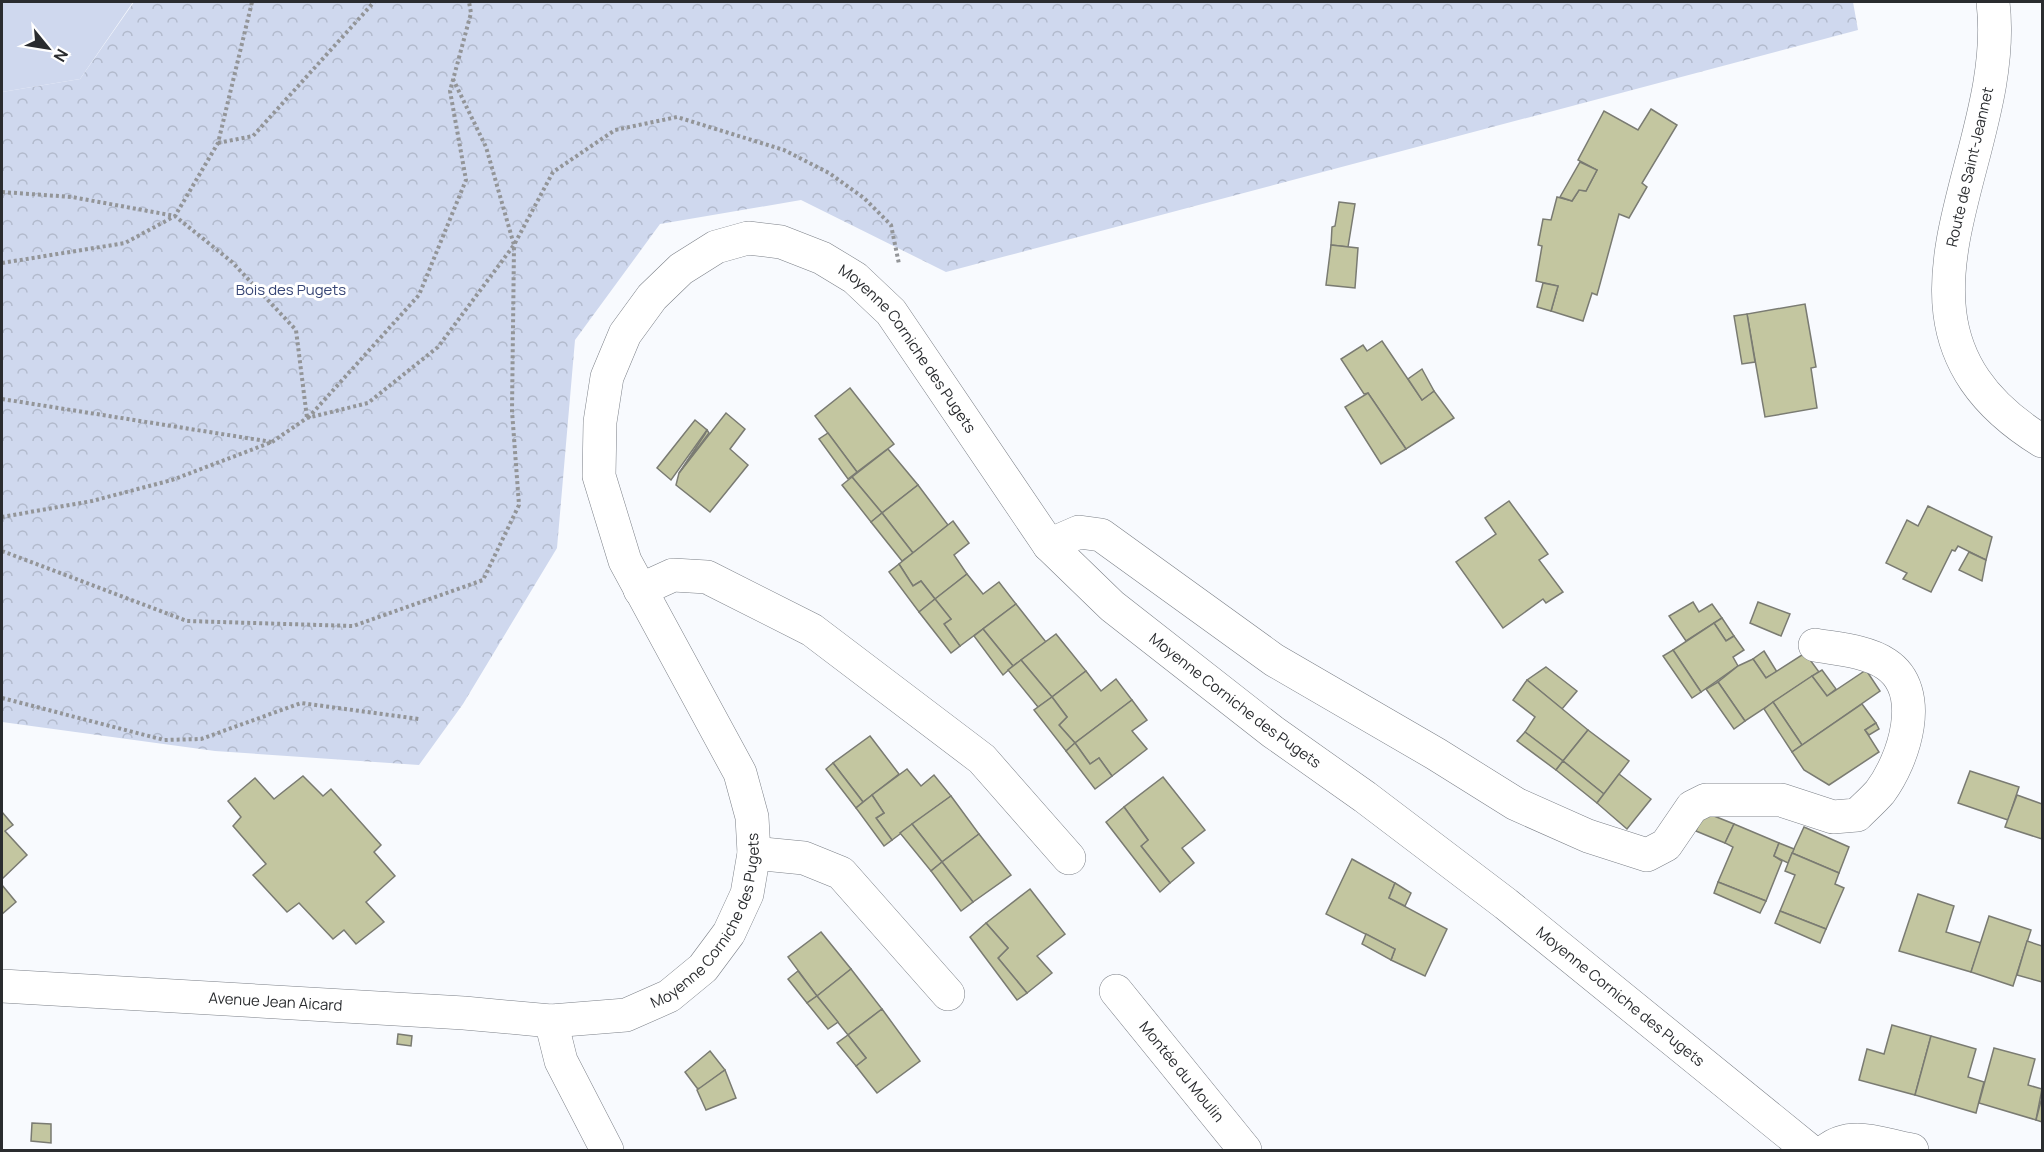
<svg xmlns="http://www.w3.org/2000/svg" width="2044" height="1152" font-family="Manrope,sans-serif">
<defs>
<pattern id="forest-crowns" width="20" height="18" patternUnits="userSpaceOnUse" patternTransform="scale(1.5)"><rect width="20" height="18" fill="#cfd8ee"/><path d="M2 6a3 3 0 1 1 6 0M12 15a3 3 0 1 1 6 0" fill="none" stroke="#b2bacc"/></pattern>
</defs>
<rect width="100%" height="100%" fill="#f8fafe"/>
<!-- green -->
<polygon fill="#cfd8ee" points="2,2 133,2 80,79 2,92"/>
<!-- forest -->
<polygon fill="url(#forest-crowns)" points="134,2 1853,2 1858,30 946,272 801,200 660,224 575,340 557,548 463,704 419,765 215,751 2,722 2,92 80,79"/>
<!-- building -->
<g fill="#c3c6a0" stroke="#7a7b72" stroke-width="1.5">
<polygon points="1651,109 1677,125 1642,183 1647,187 1629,218 1619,214 1597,295 1592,293 1583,321 1551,311 1558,286 1536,281 1542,246 1538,245 1543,219 1551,220 1557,197 1572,201 1579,190 1586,191 1597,170 1578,160 1604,111 1638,130"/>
<polygon points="1580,162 1597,170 1586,191 1579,190 1572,201 1560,197"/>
<polygon points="1339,202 1355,204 1348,247 1331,245 1332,227 1335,226"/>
<polygon points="1331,245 1358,248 1355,288 1326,285"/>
<polygon points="1543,283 1558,286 1551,311 1537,307"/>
<polygon points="1805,304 1816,367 1811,368 1817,408 1765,417 1747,314"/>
<polygon points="1747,314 1755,362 1742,364 1734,316"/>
<polygon points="1382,341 1422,400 1434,391 1454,418 1406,449 1368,393 1364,394 1341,359 1363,345 1367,351"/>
<polygon points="1422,369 1434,391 1422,400 1408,379"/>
<polygon points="850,388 894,444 857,472 815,416"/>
<polygon points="1368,393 1406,449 1381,464 1345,407"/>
<polygon points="726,413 745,429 730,449 748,465 710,512 676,485 679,473"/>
<polygon points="695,420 707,430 671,480 657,468"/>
<polygon points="707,430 709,433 679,473 705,434"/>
<polygon points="828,433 857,472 848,479 819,439"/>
<polygon points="888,449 918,485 882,513 852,477"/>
<polygon points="852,477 882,513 871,522 842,485"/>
<polygon points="918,485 948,525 913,553 882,513"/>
<polygon points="1509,501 1548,554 1539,560 1563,592 1546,603 1543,599 1503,628 1456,562 1496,534 1485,518"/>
<polygon points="1928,506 1992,537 1986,560 1958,546 1955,551 1952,550 1931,592 1903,579 1907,573 1886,563 1907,520 1918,526"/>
<polygon points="882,513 913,553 902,561 871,522"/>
<polygon points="953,521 969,543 954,555 967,574 935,599 921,581 913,586 899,564"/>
<polygon points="1969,552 1986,560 1982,581 1959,570"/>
<polygon points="899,564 913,586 921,581 935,599 919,612 889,572"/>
<polygon points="967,574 983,594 999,582 1016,604 960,646 944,624 951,619 935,599"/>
<polygon points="935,599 951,619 944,624 960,646 951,653 919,612"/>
<polygon points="1693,602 1699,612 1712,604 1722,618 1686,641 1669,616"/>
<polygon points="1758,602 1790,614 1781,636 1750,623"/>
<polygon points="1016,604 1046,642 1013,666 983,629"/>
<polygon points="1722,618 1734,636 1726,641 1714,623"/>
<polygon points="1714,623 1726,641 1734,636 1744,650 1733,657 1738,666 1701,692 1673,650"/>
<polygon points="983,629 1013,666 1003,675 974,636"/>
<polygon points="1056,634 1086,671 1052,697 1021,660"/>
<polygon points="1673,650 1701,692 1692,698 1663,656"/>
<polygon points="1764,651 1777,672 1766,678 1753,659"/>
<polygon points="1805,653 1819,672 1745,721 1718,682 1738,666 1753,659 1766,678"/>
<polygon points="1021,660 1052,697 1038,707 1008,670"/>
<polygon points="1546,667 1577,691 1562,709 1527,680"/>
<polygon points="1822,670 1836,689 1827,696 1812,676"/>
<polygon points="1866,670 1880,691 1802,745 1773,702 1812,676 1827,696"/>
<polygon points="1086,671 1101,691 1116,679 1132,700 1075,743 1059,725 1067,717 1052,697"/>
<polygon points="1527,680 1588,730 1563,761 1525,732 1535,717 1513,700"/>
<polygon points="1718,682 1745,721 1734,729 1706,689"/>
<polygon points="1052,697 1067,717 1059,725 1075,743 1066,751 1034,710"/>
<polygon points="1132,700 1147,720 1132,731 1147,749 1112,776 1099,758 1090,764 1075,743"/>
<polygon points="1773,702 1802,745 1792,752 1764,709"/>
<polygon points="1862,704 1876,723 1865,730 1879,752 1829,785 1804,770 1792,752"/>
<polygon points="1876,723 1879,729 1869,735 1865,730"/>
<polygon points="1588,730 1629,761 1604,794 1563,761"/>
<polygon points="1525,732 1563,761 1556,770 1517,741"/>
<polygon points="870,736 899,774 863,802 833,763"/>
<polygon points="1075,743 1090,764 1099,758 1112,776 1095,789 1066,751"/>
<polygon points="1563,761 1604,794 1597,803 1556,770"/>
<polygon points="833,763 863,802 856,808 826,769"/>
<polygon points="907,769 921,786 934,775 951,796 892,840 876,818 884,813 872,795"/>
<polygon points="1970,771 2019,787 2008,820 1958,803"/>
<polygon points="1619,774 1651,799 1627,829 1597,803"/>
<polygon points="303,776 323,796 331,789 381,845 374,852 395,876 366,902 384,922 356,944 344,930 333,939 299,903 287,912 253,875 266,864 233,826 241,817 228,801 255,778 274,799"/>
<polygon points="1163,777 1205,830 1182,848 1194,863 1170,883 1141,846 1148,840 1124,807"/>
<polygon points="872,795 884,813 876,818 892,840 884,846 856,808"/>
<polygon points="2017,795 2042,804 2042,839 2005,827"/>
<polygon points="951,796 979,834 942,862 912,824"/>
<polygon points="1124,807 1148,840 1141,846 1170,883 1160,892 1106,822"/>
<polygon points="2,812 13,825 5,831 27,855 2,879"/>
<polygon points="1704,812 1734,824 1725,843 1696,831"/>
<polygon points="912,824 942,862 931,871 900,833"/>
<polygon points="1734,824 1779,843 1774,856 1782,861 1766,901 1718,882 1733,847 1725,843"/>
<polygon points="1804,827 1849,847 1839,873 1792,853"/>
<polygon points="979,834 1011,875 973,902 942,862"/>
<polygon points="1779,843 1794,849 1788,863 1774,856"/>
<polygon points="1792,853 1839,873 1835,884 1844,888 1826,929 1780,911 1795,875 1785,871"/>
<polygon points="1352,859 1395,883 1389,898 1447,929 1425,976 1391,960 1395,949 1326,914"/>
<polygon points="942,862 973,902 961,911 931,871"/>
<polygon points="1718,882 1766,901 1760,913 1714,893"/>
<polygon points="1395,883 1411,893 1405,906 1389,898"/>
<polygon points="2,885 16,902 2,914"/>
<polygon points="1030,889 1065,934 1037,956 1052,973 1027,993 998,958 1008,948 986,923"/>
<polygon points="1918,894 1954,906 1946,932 1981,943 1971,972 1899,951"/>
<polygon points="1780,911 1826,929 1820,943 1775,923"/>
<polygon points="1989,916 2031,930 2013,986 1971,972"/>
<polygon points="986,923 1008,948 998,958 1027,993 1017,1000 970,937"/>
<polygon points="821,932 851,969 817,996 788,957"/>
<polygon points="1366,934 1395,949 1391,960 1362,944"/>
<polygon points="2027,941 2042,946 2042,982 2017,975"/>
<polygon points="851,969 882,1009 848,1035 817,996"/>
<polygon points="798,971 817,996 807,1003 788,979"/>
<polygon points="817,996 838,1022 828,1029 807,1003"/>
<polygon points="882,1009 920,1061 877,1093 856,1066 866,1058 848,1035"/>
<polygon points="1892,1025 1931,1036 1915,1095 1859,1080 1867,1049 1884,1054"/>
<polygon points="398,1034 412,1036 411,1046 397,1044"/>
<polygon points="848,1035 866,1058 856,1066 837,1043"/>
<polygon points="1931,1036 1976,1049 1968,1077 1984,1082 1976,1113 1915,1095"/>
<polygon points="1994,1048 2035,1059 2028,1085 2042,1089 2036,1120 1979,1103"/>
<polygon points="710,1051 725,1070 700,1089 697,1088 685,1072"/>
<polygon points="725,1070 736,1098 706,1110 697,1090"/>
<polygon points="2042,1097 2042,1122 2036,1120"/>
<polygon points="32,1123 51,1124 51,1143 31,1141"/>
</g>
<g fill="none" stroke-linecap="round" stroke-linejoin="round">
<!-- minor casing -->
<g stroke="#7c8088" stroke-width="34">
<g id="minor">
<path d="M1049 545 1079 532 1101 535 1274 660 1436 754 1516 804 1588 836 1647 855 1666 845 1692 807 1706 800H1781L1833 817 1857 815C1865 807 1873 800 1880 792 1904 760 1927 691 1886 664 1867 651 1838 649 1815 645"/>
<polyline points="640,590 673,575 707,577 812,630 982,759 1069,858"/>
<polyline points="754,853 804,858 841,873 948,994"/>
<path id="s1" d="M2 986 464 1013 551 1021 626 1015 669 996 703 968 729 933 747 894 754 853 752 817 740 773 625 561 599 476 600 422 607 377 625 334 652 297 681 269 716 247 748 238 781 242 822 258 855 278 891 312 1049 545 1112 606 1273 732 1365 797 1506 904 1809 1150"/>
<path id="s2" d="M1116 991 1245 1150"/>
<polyline points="551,1021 561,1061 607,1150"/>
<path d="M1827 1150C1852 1130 1882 1145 1912 1150"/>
</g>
</g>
<!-- major casing -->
<g stroke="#7c8088" stroke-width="34">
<path id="major" d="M1993 2C2012 161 1853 324 2042 441"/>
</g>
<!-- path -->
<g stroke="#939598" stroke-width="4" stroke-dasharray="3 3" stroke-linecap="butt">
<polyline points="218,143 253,136 374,2"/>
<polyline points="2,192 72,197 175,216 232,262 296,330 307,418"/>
<polyline points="2,263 125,243 175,216 218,143 252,2"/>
<polyline points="2,399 272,442 172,480 92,501 2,517"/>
<polyline points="308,418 419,295 466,180 450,91 471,13 469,2"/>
<polyline points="272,442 307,418 368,403 438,347 514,245 553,172 615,130 677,117 784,150 829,173 864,198 891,225 899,264"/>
<polyline points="2,551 187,621 353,626 483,580 519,505 512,411 514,245 486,147 452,77"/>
<polyline points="2,698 164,740 201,739 301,703 419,719"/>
</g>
<!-- minor -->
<use href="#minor" stroke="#fff" stroke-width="33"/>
<!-- major -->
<use href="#major" stroke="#fff" stroke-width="33"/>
</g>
<g text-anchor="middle" stroke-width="6" stroke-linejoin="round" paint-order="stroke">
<!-- street labels -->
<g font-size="15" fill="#2a2c2f" stroke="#fff">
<text transform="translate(1970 167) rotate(-77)" y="5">Route de Saint-Jeannet</text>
<text dy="5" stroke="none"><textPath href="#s1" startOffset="1767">Moyenne Corniche des Pugets</textPath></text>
<text dy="5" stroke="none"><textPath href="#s1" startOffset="2253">Moyenne Corniche des Pugets</textPath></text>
<text dy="5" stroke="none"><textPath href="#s1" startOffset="759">Moyenne Corniche des Pugets</textPath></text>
<text dy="5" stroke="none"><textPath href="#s1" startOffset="2739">Moyenne Corniche des Pugets</textPath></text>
<text dy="5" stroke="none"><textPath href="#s1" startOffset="274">Avenue Jean Aicard</textPath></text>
<text dy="5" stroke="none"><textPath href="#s2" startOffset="104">Montée du Moulin</textPath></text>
</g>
<!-- park labels -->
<g font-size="15" fill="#384776" stroke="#fff">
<text x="291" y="295">Bois des Pugets</text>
</g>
</g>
<!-- border -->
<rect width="2044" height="1152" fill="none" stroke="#2a2c2f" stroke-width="6"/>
<!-- north arrow -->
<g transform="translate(48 48) rotate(120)" stroke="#ffffff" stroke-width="4.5" paint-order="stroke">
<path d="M0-4.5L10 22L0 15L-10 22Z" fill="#2a2c2f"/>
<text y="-9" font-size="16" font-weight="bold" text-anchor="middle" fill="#2a2c2f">N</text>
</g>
</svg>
